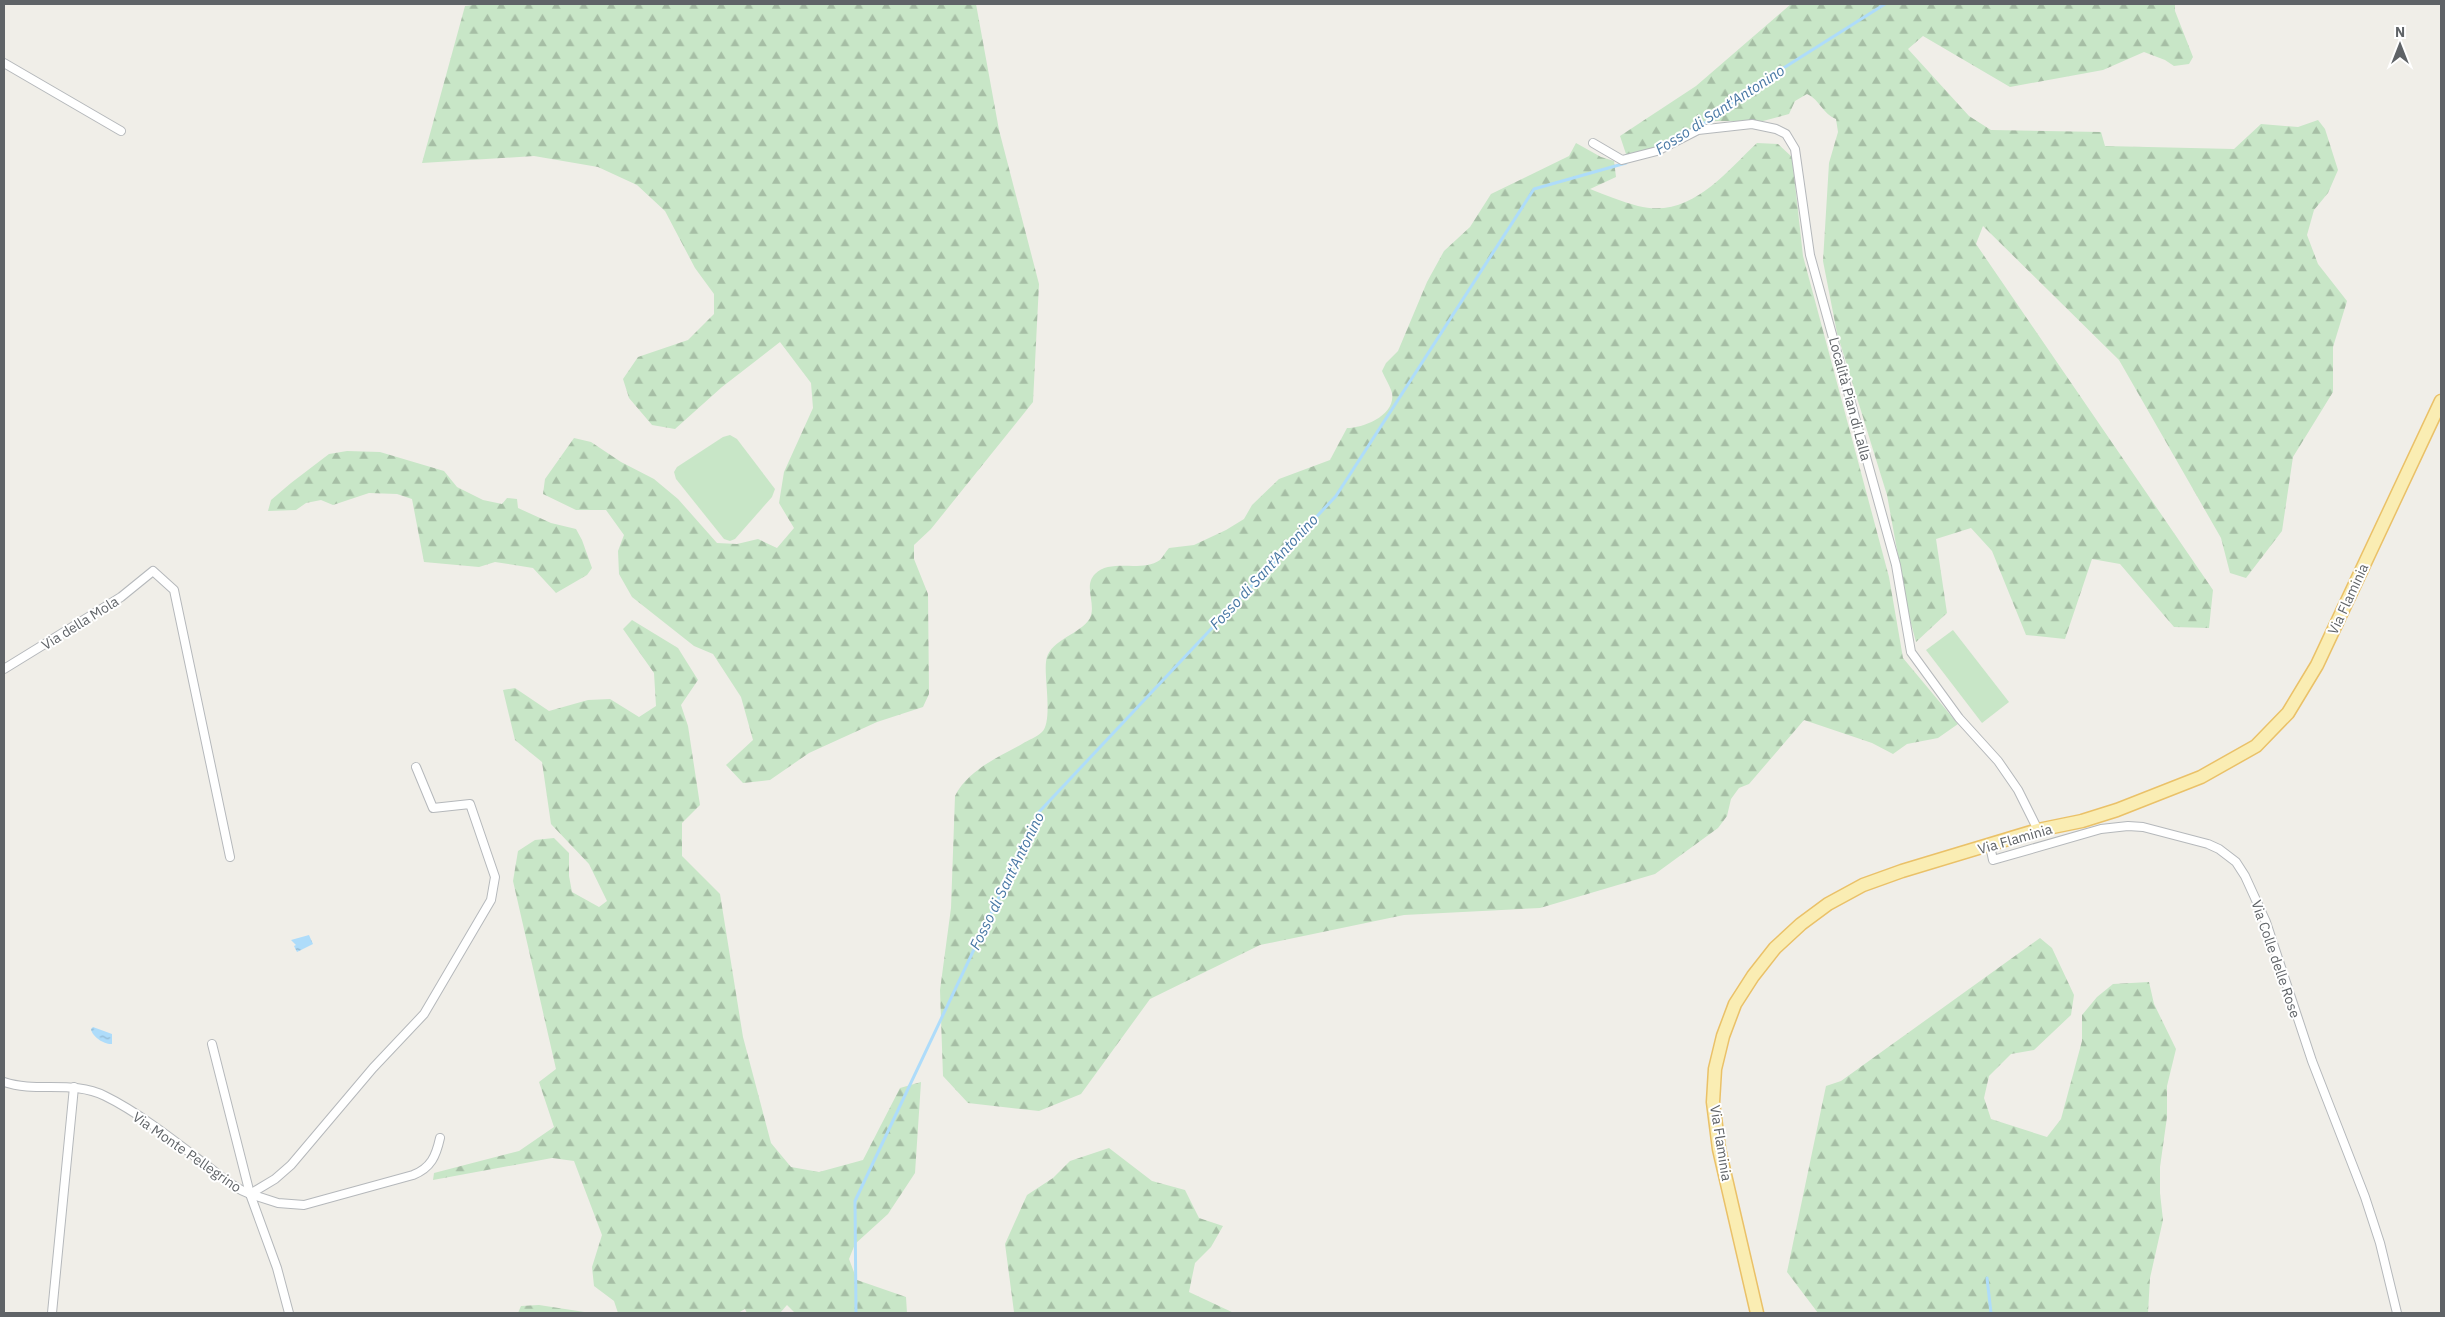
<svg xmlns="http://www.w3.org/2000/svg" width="2445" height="1317" font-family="'IBM Plex Sans',sans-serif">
<defs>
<pattern id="forest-firs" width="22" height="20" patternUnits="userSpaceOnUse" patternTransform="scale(1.25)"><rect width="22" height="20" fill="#c8e6c7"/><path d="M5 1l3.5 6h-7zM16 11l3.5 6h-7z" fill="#a6bea5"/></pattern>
<pattern id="water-ripples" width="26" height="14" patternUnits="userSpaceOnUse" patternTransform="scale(1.25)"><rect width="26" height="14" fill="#aedcfa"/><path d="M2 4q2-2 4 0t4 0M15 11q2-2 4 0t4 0" fill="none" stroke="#91b6ce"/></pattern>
</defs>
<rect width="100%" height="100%" fill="#f0eee8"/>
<!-- green -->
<g fill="#c8e6c7">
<polygon points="730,435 737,439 775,489 772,497 735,539 730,541 724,539 676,479 674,472 677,467 723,437"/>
<polygon points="1953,630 2009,702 1982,723 1926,650"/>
</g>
<!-- forest -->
<g fill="url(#forest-firs)">
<polygon points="481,4 976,4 999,130 1039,284 1033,402 931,529 914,545 914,559 928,594 929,694 923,707 877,722 809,753 770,780 743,783 726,765 753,740 741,697 713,654 694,646 632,597 619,574 618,551 624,535 606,510 576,510 543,494 545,479 574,438 591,442 621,462 654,479 678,499 717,543 737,544 758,539 777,548 794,528 779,503 784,472 813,408 811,383 780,342 722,387 675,429 652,425 629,398 623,379 638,357 688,340 714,314 714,294 695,268 665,211 637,185 598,167 534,156 422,163 465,6"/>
<path d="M1791 4H2175V11L2193 57 2189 64 2174 66 2165 60 2144 52 2103 70 2010 87 1923 36 1908 49 1969 116 1991 130 2101 132 2105 146 2234 149 2261 124 2298 127 2318 120 2325 129 2338 170 2328 193 2314 210 2307 235 2318 264 2347 301 2333 347V392L2293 457 2282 531 2246 578 2230 573 2221 538 2119 360 1983 226 1976 244 2213 590 2209 628 2174 627 2120 564 2092 559 2065 639 2026 635 1992 551 1971 528 1936 539 1947 613 1916 642 1909 616 1887 495 1837 333 1823 261 1829 163 1838 132 1836 119C1822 113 1820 100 1807 94L1795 101 1789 114 1763 121H1705L1647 154H1626L1620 136 1696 86Z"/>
<path d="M1576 143 1601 157 1614 161 1616 177 1590 189C1606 195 1622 202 1638 206 1690 219 1723 175 1757 143L1778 144 1792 157 1803 256 1889 577 1903 658 1958 724 1938 738 1907 744 1893 754 1872 743 1804 720 1749 784 1739 788 1731 799 1727 816 1718 828 1655 874 1540 908 1404 915 1260 945 1150 999 1081 1094 1039 1111 968 1103 943 1076 940 990 951 908 955 796C968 770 997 758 1022 744 1028 740 1037 737 1042 732 1053 721 1044 678 1046 662 1048 641 1076 636 1088 621 1099 607 1082 587 1095 574 1111 558 1141 573 1160 560 1163 557 1166 551 1169 548L1194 545 1226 530 1244 519 1252 505 1279 479 1330 460 1347 428C1364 428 1396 415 1392 393 1390 386 1385 378 1382 371L1386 363 1398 351 1427 282 1444 251 1470 227 1491 194 1569 156Z"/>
<polygon points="347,451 380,452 444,471 457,487 483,500 502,504 507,498 517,499 518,508 551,523 576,529 582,540 592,568 587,575 556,593 533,568 495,562 479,567 424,562 412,499 397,494 369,493 333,505 321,500 306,503 296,510 268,511 271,500 291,483 329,454"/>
<polygon points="632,620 678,648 698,680 681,705 688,726 700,805 682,823 682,856 720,894 743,1037 771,1143 791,1167 819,1172 863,1160 900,1088 921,1082 915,1173 888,1214 855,1244 849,1259 857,1280 906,1297 907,1313 795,1313 787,1305 780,1313 747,1313 745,1309 738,1313 618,1313 614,1301 594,1286 592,1267 602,1235 574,1161 552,1158 433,1180 434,1173 519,1151 554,1127 539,1082 556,1069 513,881 518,851 535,840 554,838 569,853 569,876 572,892 599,907 607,901 589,864 551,824 542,762 515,740 503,690 515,688 549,711 588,700 610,699 639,717 656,706 654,673 623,629"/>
<polygon points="2040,938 2052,948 2074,995 2071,1015 2034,1050 2011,1054 1989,1076 1984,1098 1991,1119 2047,1137 2061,1119 2082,1041 2082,1015 2097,997 2113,984 2149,982 2154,1004 2176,1049 2167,1086 2167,1117 2160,1167 2160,1193 2163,1220 2150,1278 2148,1313 1818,1313 1787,1272 1826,1086 1841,1081"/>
<polygon points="1109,1148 1152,1181 1185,1190 1199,1218 1223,1226 1211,1247 1195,1263 1189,1292 1234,1313 1014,1312 1005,1244 1027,1195 1053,1178 1070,1161"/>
<polygon points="539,1305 591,1313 518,1313 521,1306"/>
</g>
<!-- water -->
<g fill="url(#water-ripples)">
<polygon points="309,935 313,944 297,952 294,946 296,945 291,940"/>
<path d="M93 1027 112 1034V1044C105 1045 92 1037 91 1029Z"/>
</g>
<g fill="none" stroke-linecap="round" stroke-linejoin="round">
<!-- stream -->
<g stroke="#aedcfa" stroke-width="3">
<polyline points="1698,128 1755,86 1885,4"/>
<polyline points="1987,1278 1991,1313"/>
<polyline points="856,1313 855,1201 1039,812 1336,496 1534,189 1626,163"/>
</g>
<!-- street casing -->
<g stroke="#b5b8bb" stroke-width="10">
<g id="street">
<polyline points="4,63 121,131"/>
<polyline points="1593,143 1622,160 1657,151 1698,130 1752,124 1776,129 1786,134 1795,149 1810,255 1896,565 1911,652 1959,718 1998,761 2018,790 2038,830"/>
<polyline points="4,669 121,597 153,571 174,590 230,857"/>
<polyline points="1990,846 1993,860 2101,829 2128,826 2143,827 2208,844 2219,849 2236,862 2245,876 2266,922 2312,1061 2365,1197 2380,1243 2397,1313"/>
<polyline points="212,1044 250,1194"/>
<path d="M4 1082C37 1093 73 1080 105 1096 138 1112 176 1142 206 1165 220 1175 233 1188 250 1194L277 1268 289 1313"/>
<polyline points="250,1194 275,1179 291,1165 373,1068 424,1014 491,900 495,877 470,804 433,808 416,767"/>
<path d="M250 1194 278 1203 304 1205 413 1175C431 1168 436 1156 440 1138"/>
<polyline points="52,1313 74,1087"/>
</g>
</g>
<!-- primary casing -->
<g stroke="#eac168" stroke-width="15">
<polyline id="primary" points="1757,1313 1719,1149 1713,1102 1715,1069 1723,1036 1735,1004 1753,976 1775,948 1801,924 1828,904 1863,885 1902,871 2038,830 2082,821 2117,810 2201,777 2256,746 2288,713 2317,665 2441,401"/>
</g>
<!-- street -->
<use href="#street" stroke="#fff" stroke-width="8"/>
<!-- primary -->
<use href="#primary" stroke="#faedb3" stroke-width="12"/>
</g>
<g text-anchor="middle" stroke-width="4" stroke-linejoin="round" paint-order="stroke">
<!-- street labels -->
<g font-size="14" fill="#5f6367" stroke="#fff">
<text transform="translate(1850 399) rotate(75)" y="5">Località Pian di Lalla</text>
<text transform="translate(2348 599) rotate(-65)" y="5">Via Flaminia</text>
<text transform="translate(80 623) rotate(-32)" y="5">Via della Mola</text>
<text transform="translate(2015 839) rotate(-16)" y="5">Via Flaminia</text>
<text transform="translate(2276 959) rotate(71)" y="5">Via Colle delle Rose</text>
<text transform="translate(1721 1143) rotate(81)" y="5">Via Flaminia</text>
<text transform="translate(187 1152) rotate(35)" y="5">Via Monte Pellegrino</text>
</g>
<!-- water labels -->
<g font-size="15" font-style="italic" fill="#4777a4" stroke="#fff">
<text transform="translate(1720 110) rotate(-33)" y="5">Fosso di Sant'Antonino</text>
<text transform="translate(1264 572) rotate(-47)" y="5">Fosso di Sant'Antonino</text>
<text transform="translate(1007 881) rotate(-64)" y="5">Fosso di Sant'Antonino</text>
</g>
</g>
<!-- border -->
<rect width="2445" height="1317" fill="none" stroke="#5f6367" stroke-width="10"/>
<!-- north arrow -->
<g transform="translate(2400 45)" stroke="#ffffff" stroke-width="4" paint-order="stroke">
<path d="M0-4L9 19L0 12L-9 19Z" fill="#5f6367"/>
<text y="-8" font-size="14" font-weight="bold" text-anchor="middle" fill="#5f6367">N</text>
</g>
</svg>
